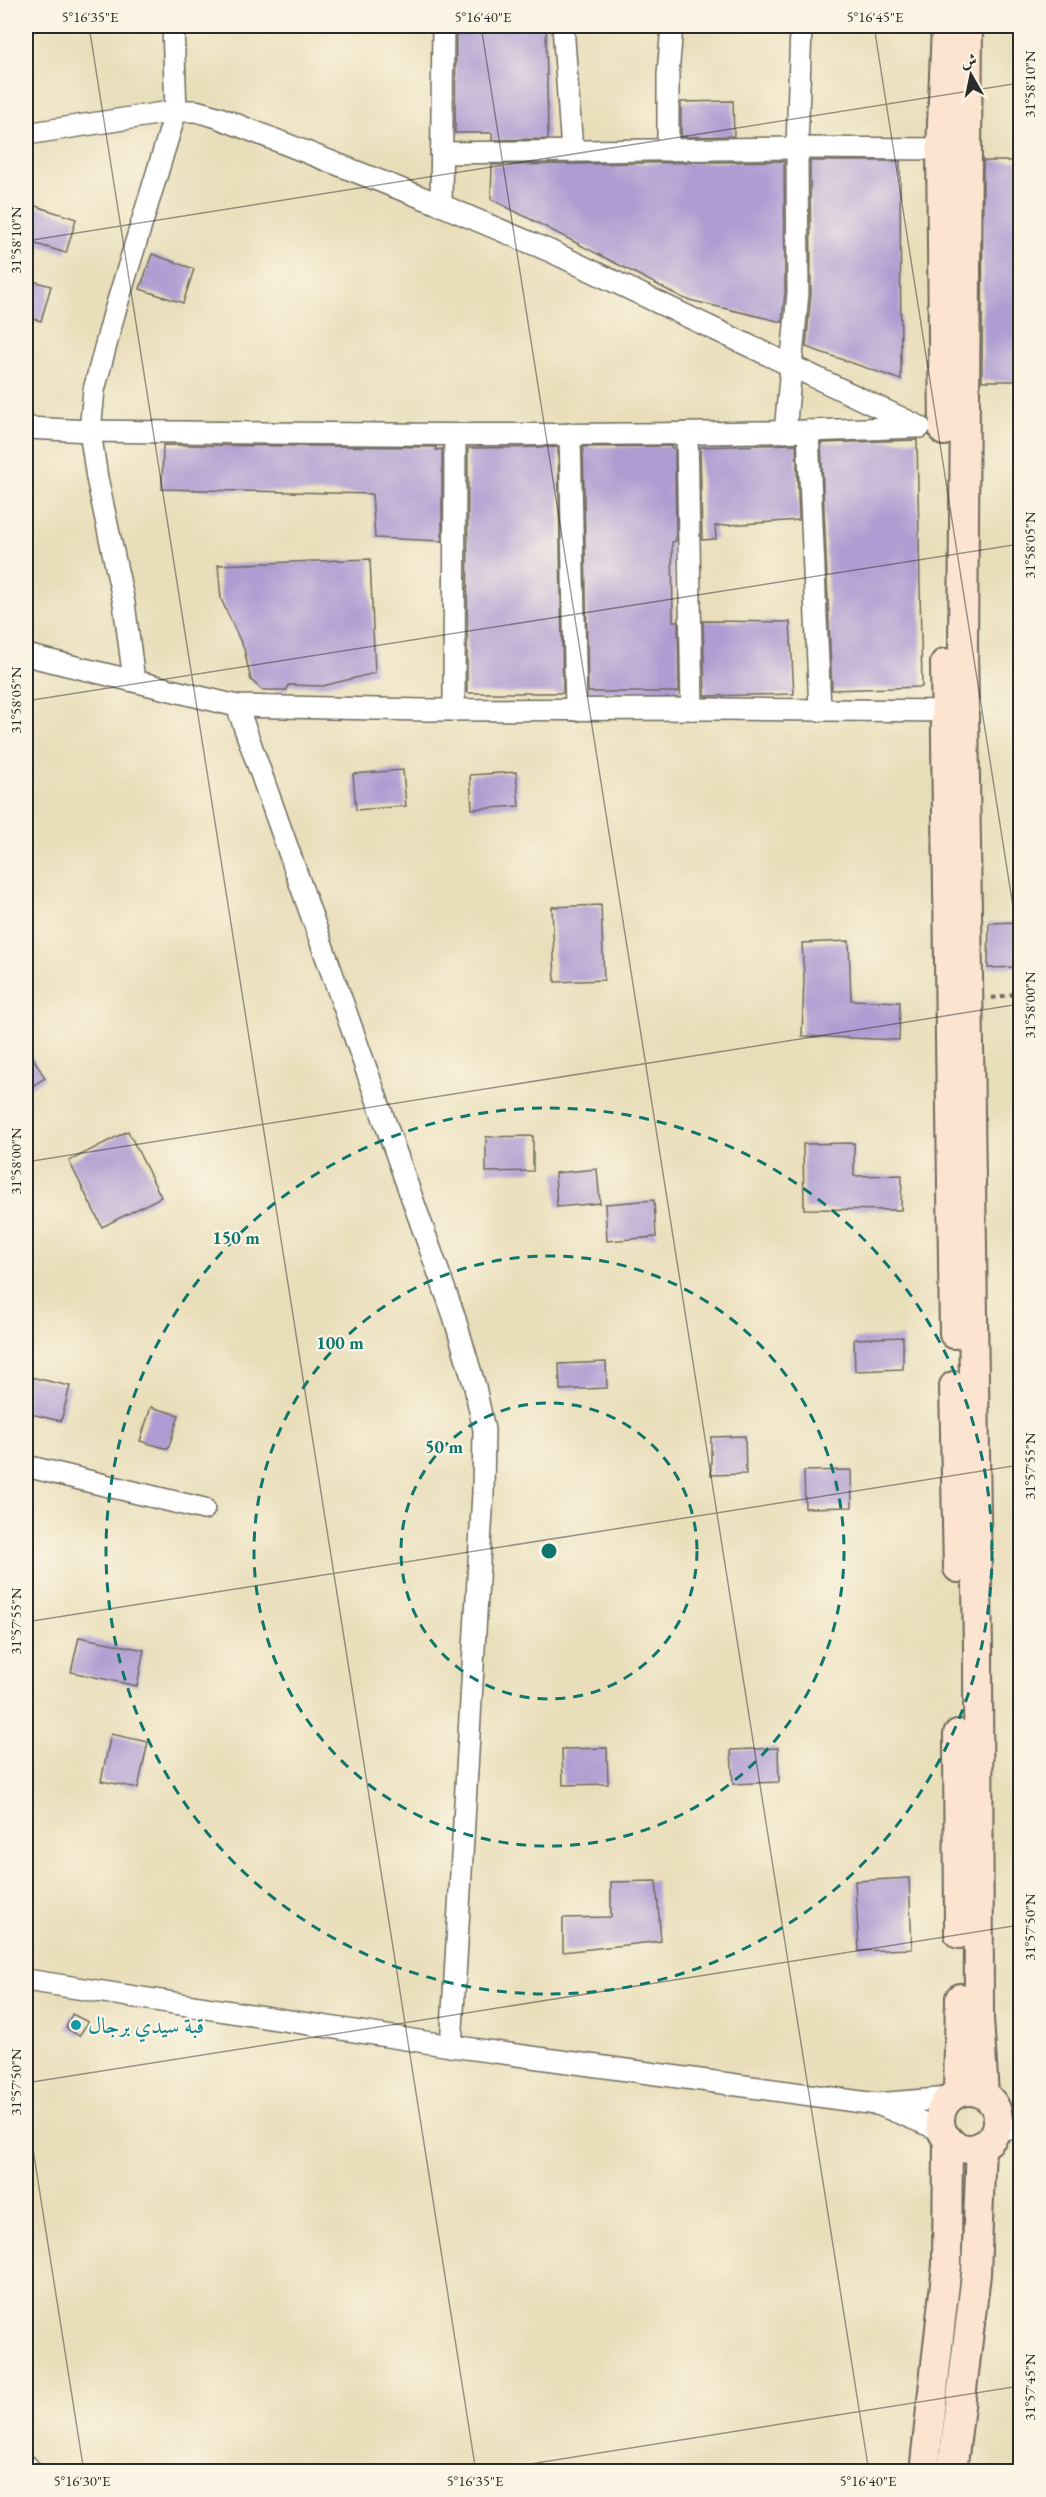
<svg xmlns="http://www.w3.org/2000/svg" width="1046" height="2497" font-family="'EB Garamond',Amiri,serif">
<rect width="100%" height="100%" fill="#fcf5e5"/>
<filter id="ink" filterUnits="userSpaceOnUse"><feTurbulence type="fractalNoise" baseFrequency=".0167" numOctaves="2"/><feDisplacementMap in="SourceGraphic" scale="12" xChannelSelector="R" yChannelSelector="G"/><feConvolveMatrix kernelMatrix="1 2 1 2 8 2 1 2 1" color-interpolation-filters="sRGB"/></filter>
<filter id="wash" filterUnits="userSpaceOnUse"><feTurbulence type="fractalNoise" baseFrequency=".008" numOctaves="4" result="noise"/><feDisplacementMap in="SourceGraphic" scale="24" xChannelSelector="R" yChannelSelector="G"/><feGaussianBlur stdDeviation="1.35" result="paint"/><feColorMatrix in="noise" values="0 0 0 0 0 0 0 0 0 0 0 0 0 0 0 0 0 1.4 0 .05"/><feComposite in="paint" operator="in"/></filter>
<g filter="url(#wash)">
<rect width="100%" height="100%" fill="#e9deba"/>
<g id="blocks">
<!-- building -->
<g fill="#af9cd2">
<polygon points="456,26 546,26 548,139 492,140 492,133 455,133"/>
<polygon points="733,101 734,136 681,137 681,102"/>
<polygon points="784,161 785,292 782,322 685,299 491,199 492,165"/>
<polygon points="810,161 900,161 901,380 806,347 811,293"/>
<polygon points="983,161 1020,161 1020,381 982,381"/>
<polygon points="26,203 76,219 66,253 26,241"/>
<polygon points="152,254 194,269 183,303 140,289"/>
<polygon points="26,279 51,286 41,321 26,317"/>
<polygon points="917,440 922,687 832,690 821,443"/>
<polygon points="796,444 799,520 715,526 716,539 702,540 700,447"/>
<polygon points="163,445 436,447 436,450 442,449 442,541 375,538 372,494 162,489"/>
<polygon points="672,446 672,448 675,448 676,541 672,542 673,621 678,621 679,692 588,692 583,447"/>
<polygon points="558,447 563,693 467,693 468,448"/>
<polygon points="370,559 375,673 323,686 288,685 287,690 262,690 251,680 244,649 221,599 218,565"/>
<polygon points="703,621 790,622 794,694 705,696"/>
<polygon points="403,770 406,806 356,810 353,774"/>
<polygon points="516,772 519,806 472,809 470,775"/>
<polygon points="601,905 604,980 555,982 552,907"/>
<polygon points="1020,922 1020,967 988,968 989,923"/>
<polygon points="849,941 851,1000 900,1002 899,1040 802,1036 804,977 802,943"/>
<polygon points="26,1046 45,1078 26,1090"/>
<polygon points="128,1131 161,1197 102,1227 69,1161"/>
<polygon points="533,1136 533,1171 486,1172 486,1137"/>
<polygon points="854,1143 854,1176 902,1175 901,1210 804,1209 803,1144"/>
<polygon points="597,1169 600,1203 557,1207 555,1173"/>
<polygon points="654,1200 656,1237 607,1241 605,1204"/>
<polygon points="903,1337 903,1369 855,1371 854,1339"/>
<polygon points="606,1362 607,1388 560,1390 559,1364"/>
<polygon points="26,1376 70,1386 61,1421 26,1413"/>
<polygon points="151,1407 179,1415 168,1449 140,1441"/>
<polygon points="745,1436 746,1474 711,1475 711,1437"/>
<polygon points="851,1470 852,1507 805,1508 804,1471"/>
<polygon points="79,1637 144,1650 137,1686 71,1672"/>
<polygon points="111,1734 148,1742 138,1788 101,1781"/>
<polygon points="607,1748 608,1784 563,1785 562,1749"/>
<polygon points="778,1748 779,1782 733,1784 731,1750"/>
<polygon points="909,1878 912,1949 859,1951 855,1881"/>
<polygon points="656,1881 661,1941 563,1952 563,1918 611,1917 611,1882"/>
<polygon points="72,2014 88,2022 79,2036 66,2028"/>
</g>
</g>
</g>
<g filter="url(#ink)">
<use href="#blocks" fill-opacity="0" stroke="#6e6a5d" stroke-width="1.5"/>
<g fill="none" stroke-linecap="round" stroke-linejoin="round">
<!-- minor casing -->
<g stroke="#6e6a5d" stroke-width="24">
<g id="minor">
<polyline points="563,26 572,151"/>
<polyline points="26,134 176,111 196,111 217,117 441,205 550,251 920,427"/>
<polyline points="668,150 668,75 672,26"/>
<polyline points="441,153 797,148 941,149"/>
<polyline points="441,205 443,26"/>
<path d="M26 428 90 431C365 434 640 439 916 427"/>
<polyline points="808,431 820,710"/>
<polyline points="785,432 798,293 797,148 801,26"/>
<polyline points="687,433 692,709"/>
<polyline points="570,434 576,710"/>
<polyline points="26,655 237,706 424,710 707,709 961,711"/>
<polyline points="134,680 124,603 97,478 90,431 94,390 114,314 176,111 173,26"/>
<polyline points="237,706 454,1316 475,1387 484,1430 483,1493 451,2046"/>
<polyline points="454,710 455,435"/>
<polyline points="26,1466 204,1509"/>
<polyline points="26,1980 451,2046 876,2104 950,2098"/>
<polyline points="880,2105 943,2131"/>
<polyline points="997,2126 1020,2130"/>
<polyline points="26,2465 32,2472"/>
</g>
</g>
<!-- secondary casing -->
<g stroke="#6e6a5d" stroke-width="32">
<g id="secondary">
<polyline points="968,26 963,644 978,1650 979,2019 984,2095"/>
<polyline points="944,431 941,149 946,26"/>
<polyline points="945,663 954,1334"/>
<polyline points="954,1386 958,1568"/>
<polyline points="958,1734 959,1934"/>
<circle cx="969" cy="2120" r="29"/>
<polyline points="958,2093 960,1998"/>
<polyline points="924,2472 947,2265 948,2139"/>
<polyline points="952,2472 976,2274 981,2146"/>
</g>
</g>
<!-- path -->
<polyline stroke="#6e6a5d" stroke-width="4" stroke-dasharray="4.5 4.5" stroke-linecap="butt" points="992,998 1020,993"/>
<!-- minor -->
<use href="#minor" stroke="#fff" stroke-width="21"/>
<!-- secondary -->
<use href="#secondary" stroke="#fde4d0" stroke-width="28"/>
</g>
</g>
<!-- ticks -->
<path fill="none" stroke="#2b2b2b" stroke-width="1.5" stroke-opacity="0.45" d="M89 26 476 2472M481 26 869 2472M874 26 1020 951M26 241 1020 83M26 701 1020 544M26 1162 1020 1004M26 1622 1020 1465M26 2083 1020 1925M26 2105 84 2472M480 2472 1020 2386"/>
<!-- distance rings -->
<g fill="none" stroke="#0f766e" stroke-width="3" stroke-dasharray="10 8">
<circle cx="549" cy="1551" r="148"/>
<circle cx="549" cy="1551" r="295"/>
<circle cx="549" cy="1551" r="443"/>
</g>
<!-- markers -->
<circle fill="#0f9aa8" stroke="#fcf5e5" stroke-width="2" cx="76" cy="2025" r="6"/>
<g text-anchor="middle" stroke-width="4.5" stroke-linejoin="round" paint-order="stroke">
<!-- culture labels -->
<g font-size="22" fill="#0d838f" stroke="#fcf5e5" text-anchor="start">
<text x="88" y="2033">قبة سيدي برجال</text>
</g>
</g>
<circle cx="549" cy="1551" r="9" fill="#0f766e" stroke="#fcf5e5" stroke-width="3"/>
<g font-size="18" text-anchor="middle" font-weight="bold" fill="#0f766e" stroke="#fcf5e5" stroke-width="4.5" stroke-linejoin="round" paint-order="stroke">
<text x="236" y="1244">150 m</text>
<text x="340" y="1349">100 m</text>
<text x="444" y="1453">50 m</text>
</g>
<!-- margin -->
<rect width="1046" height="2497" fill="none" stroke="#fcf5e5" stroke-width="66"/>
<!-- north arrow -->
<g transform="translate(971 75) rotate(351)" stroke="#fcf5e5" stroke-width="4.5" paint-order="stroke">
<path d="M0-4.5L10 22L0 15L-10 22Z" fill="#2b2b2b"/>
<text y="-9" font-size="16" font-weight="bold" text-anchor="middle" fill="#2b2b2b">ش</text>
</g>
<rect x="33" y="33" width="980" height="2431" fill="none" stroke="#2b2b2b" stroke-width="2"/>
<g font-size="15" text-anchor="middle" fill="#2b2b2b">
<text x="90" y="22">5°16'35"E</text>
<text x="483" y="22">5°16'40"E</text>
<text x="875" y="22">5°16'45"E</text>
<text transform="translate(1030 84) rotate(-90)" y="5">31°58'10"N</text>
<text transform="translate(16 240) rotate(-90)" y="5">31°58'10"N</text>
<text transform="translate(1030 545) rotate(-90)" y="5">31°58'05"N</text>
<text transform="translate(16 700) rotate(-90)" y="5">31°58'05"N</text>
<text transform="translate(1030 1005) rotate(-90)" y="5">31°58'00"N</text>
<text transform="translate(16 1161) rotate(-90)" y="5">31°58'00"N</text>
<text transform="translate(1030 1466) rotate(-90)" y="5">31°57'55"N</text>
<text transform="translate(16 1621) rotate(-90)" y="5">31°57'55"N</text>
<text transform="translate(1030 1927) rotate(-90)" y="5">31°57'50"N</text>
<text transform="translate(16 2082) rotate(-90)" y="5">31°57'50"N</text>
<text transform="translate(1030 2387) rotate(-90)" y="5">31°57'45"N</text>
<text x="82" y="2486">5°16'30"E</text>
<text x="475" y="2486">5°16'35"E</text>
<text x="868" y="2486">5°16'40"E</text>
</g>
</svg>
